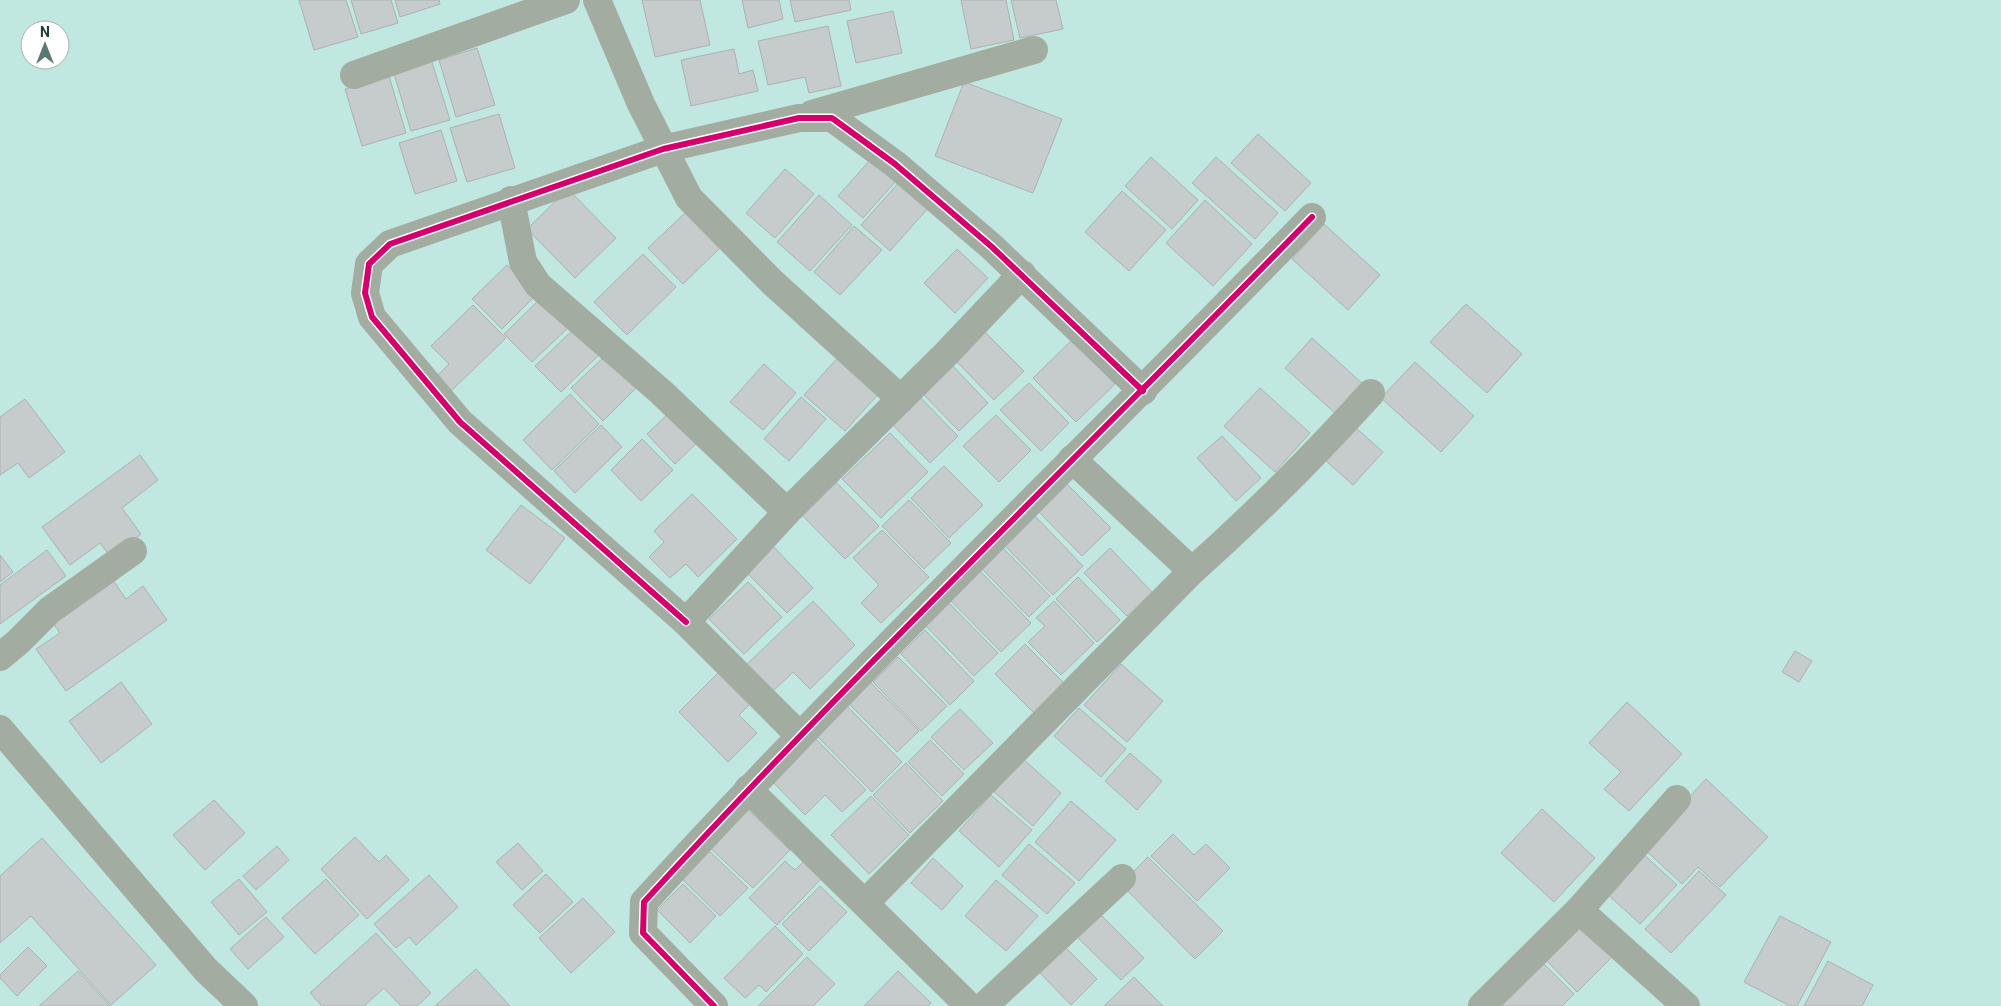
<svg xmlns="http://www.w3.org/2000/svg" width="2001" height="1006" font-family="Roboto,sans-serif">
<rect width="100%" height="100%" fill="#c1e7e1"/>
<!-- building -->
<g fill="#c5cccb" stroke="#aab2b1">
<polygon points="299,0 346,0 358,37 314,50"/>
<polygon points="351,0 391,0 398,23 361,34"/>
<polygon points="395,0 439,0 440,4 400,17"/>
<polygon points="642,0 700,0 710,45 655,57"/>
<polygon points="742,0 779,0 783,19 748,28"/>
<polygon points="790,0 849,0 851,10 795,22"/>
<polygon points="961,0 1006,0 1014,40 971,49"/>
<polygon points="1011,0 1056,0 1063,29 1020,38"/>
<polygon points="893,11 902,53 856,63 847,21"/>
<polygon points="828,26 841,86 809,93 805,77 768,85 758,41"/>
<polygon points="477,48 495,105 456,117 439,60"/>
<polygon points="734,49 739,74 753,70 758,91 691,106 681,60"/>
<polygon points="431,59 450,120 411,131 393,70"/>
<polygon points="389,76 406,133 362,146 345,89"/>
<polygon points="964,82 1062,119 1033,193 935,156"/>
<polygon points="499,114 515,168 467,182 450,128"/>
<polygon points="441,130 457,181 415,194 399,143"/>
<polygon points="1258,134 1311,183 1285,211 1231,163"/>
<polygon points="1151,157 1198,200 1172,229 1125,186"/>
<polygon points="1216,157 1278,213 1255,239 1192,183"/>
<polygon points="872,158 897,180 863,218 838,196"/>
<polygon points="785,169 814,194 775,238 746,213"/>
<polygon points="901,180 930,206 890,251 861,225"/>
<polygon points="568,189 616,238 575,278 527,229"/>
<polygon points="1122,191 1166,230 1129,271 1085,232"/>
<polygon points="819,195 852,225 810,271 777,242"/>
<polygon points="1205,200 1252,244 1213,286 1166,243"/>
<polygon points="685,213 720,248 683,284 648,248"/>
<polygon points="1324,224 1380,275 1348,310 1292,259"/>
<polygon points="854,226 882,250 840,295 814,272"/>
<polygon points="957,249 988,278 955,313 924,283"/>
<polygon points="643,254 676,287 627,335 594,302"/>
<polygon points="507,265 536,295 502,329 472,299"/>
<polygon points="541,298 569,327 532,362 504,334"/>
<polygon points="1466,304 1522,354 1487,393 1430,342"/>
<polygon points="473,305 506,338 450,392 436,377 449,364 431,346"/>
<polygon points="576,327 601,353 561,392 535,366"/>
<polygon points="984,331 1024,371 994,400 954,359"/>
<polygon points="1312,338 1363,384 1336,414 1285,368"/>
<polygon points="1072,340 1115,384 1076,422 1033,378"/>
<polygon points="842,353 883,389 845,431 804,395"/>
<polygon points="607,354 639,385 603,421 571,388"/>
<polygon points="1415,362 1474,416 1441,452 1381,398"/>
<polygon points="764,364 796,393 763,430 730,402"/>
<polygon points="952,365 988,403 959,431 922,393"/>
<polygon points="1029,383 1069,423 1041,451 1000,410"/>
<polygon points="1260,388 1310,433 1275,472 1224,426"/>
<polygon points="570,394 599,424 552,470 523,440"/>
<polygon points="918,395 958,436 930,463 890,422"/>
<polygon points="801,397 826,419 789,461 764,439"/>
<polygon points="25,399 65,452 29,478 18,463 0,475 0,417"/>
<polygon points="673,409 702,438 675,464 647,434"/>
<polygon points="996,415 1031,450 999,482 963,446"/>
<polygon points="601,425 622,447 575,493 554,471"/>
<polygon points="1355,427 1383,452 1353,485 1325,460"/>
<polygon points="890,433 928,472 881,518 842,479"/>
<polygon points="1222,436 1261,478 1236,501 1197,458"/>
<polygon points="642,439 673,470 641,501 611,470"/>
<polygon points="140,455 158,480 122,508 141,534 111,557 100,543 70,565 42,527"/>
<polygon points="944,466 983,505 949,538 911,498"/>
<polygon points="830,476 879,526 845,559 796,509"/>
<polygon points="1067,484 1111,528 1082,556 1039,512"/>
<polygon points="692,494 737,539 698,577 686,564 670,578 649,557 664,542 654,531"/>
<polygon points="909,500 951,543 924,569 882,526"/>
<polygon points="521,505 565,538 530,584 486,550"/>
<polygon points="1033,514 1083,566 1053,595 1003,544"/>
<polygon points="882,530 929,577 881,623 861,603 879,585 853,558"/>
<polygon points="773,546 813,588 787,613 746,572"/>
<polygon points="1001,546 1050,596 1029,617 980,567"/>
<polygon points="1110,548 1152,592 1127,616 1084,573"/>
<polygon points="47,550 66,576 0,624 0,585"/>
<polygon points="0,555 13,572 0,582"/>
<polygon points="978,569 1031,623 1001,652 948,598"/>
<polygon points="109,574 126,599 143,586 167,620 66,691 36,649 60,633 49,617"/>
<polygon points="1078,577 1120,620 1097,642 1056,599"/>
<polygon points="748,582 782,617 744,654 709,619"/>
<polygon points="813,601 855,645 810,689 793,672 770,694 744,667"/>
<polygon points="947,601 998,653 974,676 923,623"/>
<polygon points="1054,601 1094,643 1061,675 1028,642 1045,626 1036,618"/>
<polygon points="925,630 974,681 950,705 901,654"/>
<polygon points="1025,644 1064,683 1034,713 995,674"/>
<polygon points="1795,651 1812,661 1799,682 1782,672"/>
<polygon points="898,657 947,706 921,731 873,682"/>
<polygon points="1121,664 1163,701 1127,742 1084,705"/>
<polygon points="722,669 753,701 739,715 757,733 728,762 679,712"/>
<polygon points="121,682 152,724 101,763 69,721"/>
<polygon points="870,682 919,731 897,752 848,703"/>
<polygon points="1627,702 1682,754 1629,811 1604,789 1621,772 1589,743"/>
<polygon points="846,705 902,762 872,792 816,735"/>
<polygon points="1079,708 1126,749 1101,777 1054,736"/>
<polygon points="960,709 993,743 964,770 931,737"/>
<polygon points="813,736 866,790 842,812 825,795 805,815 769,778"/>
<polygon points="930,740 964,774 942,796 908,762"/>
<polygon points="1130,753 1162,781 1137,810 1105,781"/>
<polygon points="1023,759 1061,793 1033,826 994,792"/>
<polygon points="906,763 943,801 910,833 873,795"/>
<polygon points="1706,779 1768,837 1720,887 1698,867 1682,884 1642,847"/>
<polygon points="991,795 1032,830 999,867 959,831"/>
<polygon points="871,796 909,835 869,874 831,835"/>
<polygon points="214,800 245,833 205,870 173,835"/>
<polygon points="1071,801 1116,840 1079,881 1035,842"/>
<polygon points="743,805 790,850 753,888 706,844"/>
<polygon points="1542,809 1595,858 1554,902 1501,853"/>
<polygon points="1173,834 1194,855 1206,844 1230,868 1197,901 1151,856"/>
<polygon points="355,837 379,862 386,855 409,880 367,919 321,869"/>
<polygon points="42,838 156,965 111,1005 31,916 0,943 0,876"/>
<polygon points="518,843 543,871 522,890 496,862"/>
<polygon points="1029,844 1075,883 1047,914 1002,875"/>
<polygon points="277,846 289,860 256,890 243,876"/>
<polygon points="704,846 748,888 720,916 677,874"/>
<polygon points="1641,852 1677,885 1640,924 1604,891"/>
<polygon points="1148,857 1223,931 1195,959 1121,884"/>
<polygon points="933,858 963,886 942,910 911,883"/>
<polygon points="785,861 795,870 803,862 821,879 777,925 749,898"/>
<polygon points="1699,871 1726,895 1671,953 1645,929"/>
<polygon points="546,874 573,902 540,933 513,905"/>
<polygon points="429,875 458,907 416,945 409,937 396,948 374,924"/>
<polygon points="239,879 267,912 239,935 211,902"/>
<polygon points="326,879 359,915 315,954 282,918"/>
<polygon points="996,880 1038,916 1006,951 965,916"/>
<polygon points="683,884 716,916 690,943 657,910"/>
<polygon points="820,886 847,912 809,951 782,924"/>
<polygon points="583,898 615,932 571,973 539,938"/>
<polygon points="1099,913 1144,958 1121,980 1076,936"/>
<polygon points="1780,916 1831,942 1797,1006 1790,1006 1744,982"/>
<polygon points="266,917 284,937 248,969 230,949"/>
<polygon points="1579,920 1615,954 1577,992 1542,956"/>
<polygon points="775,926 803,954 766,992 759,985 745,998 724,978"/>
<polygon points="376,933 431,993 417,1006 401,1006 384,988 364,1006 322,1006 310,993"/>
<polygon points="1064,946 1097,979 1071,1005 1038,971"/>
<polygon points="28,947 47,966 17,996 0,978 0,975"/>
<polygon points="807,957 835,984 813,1006 758,1006"/>
<polygon points="1540,960 1574,994 1562,1006 1494,1006"/>
<polygon points="1828,961 1873,985 1862,1006 1804,1006"/>
<polygon points="476,969 510,1006 435,1006"/>
<polygon points="78,971 110,1006 39,1006"/>
<polygon points="898,971 931,1003 928,1006 864,1006"/>
<polygon points="1134,977 1163,1006 1104,1006"/>
</g>
<g fill="none" stroke-linecap="round" stroke-linejoin="round">
<!-- minor -->
<g stroke="#a2aca0" stroke-width="28">
<polyline points="597,0 641,104 689,198 771,281 901,399"/>
<polyline points="354,75 566,0"/>
<polyline points="812,114 1034,50"/>
<polyline points="511,200 523,262 538,285 661,392 787,512"/>
<polyline points="1072,459 1192,571"/>
<polyline points="686,622 460,422 372,317 365,293 369,264 390,244 663,149 799,118 832,118 895,164 992,247 1143,391"/>
<polyline points="0,657 18,642 50,610 133,551"/>
<polyline points="0,729 206,970 244,1006"/>
<polyline points="799,735 686,622 787,512 947,353 1022,274"/>
<polyline points="748,789 969,1006"/>
<path d="M865 903 1192 571C1255 515 1315 455 1371 393"/>
<polyline points="1579,910 1686,1006"/>
<path d="M714 1006 643 933 644 902C859 667 1090 446 1312 217"/>
<polyline points="984,1006 1122,878"/>
<polyline points="1482,1006 1579,910 1677,799"/>
</g>
<!-- cycleway casing -->
<g stroke="#fff" stroke-width="9">
<g id="cycleway">
<polyline points="686,622 460,422 372,317 365,293 369,264 390,244 663,149 799,118 832,118 895,164 992,247 1143,391"/>
<path d="M714 1006 643 933 644 902C859 667 1090 446 1312 217"/>
</g>
</g>
<!-- cycleway -->
<use href="#cycleway" stroke="#d6006c" stroke-width="6"/>
</g>
<!-- north arrow -->
<g transform="translate(45 45)"><circle r="24" fill="#ffffff" stroke="#a6b1b0"/>
<path d="M0-4L9 19L0 12L-9 19Z" fill="#597874"/>
<text y="-8" font-size="14" font-weight="bold" text-anchor="middle" fill="#213d39">N</text>
</g>
</svg>
